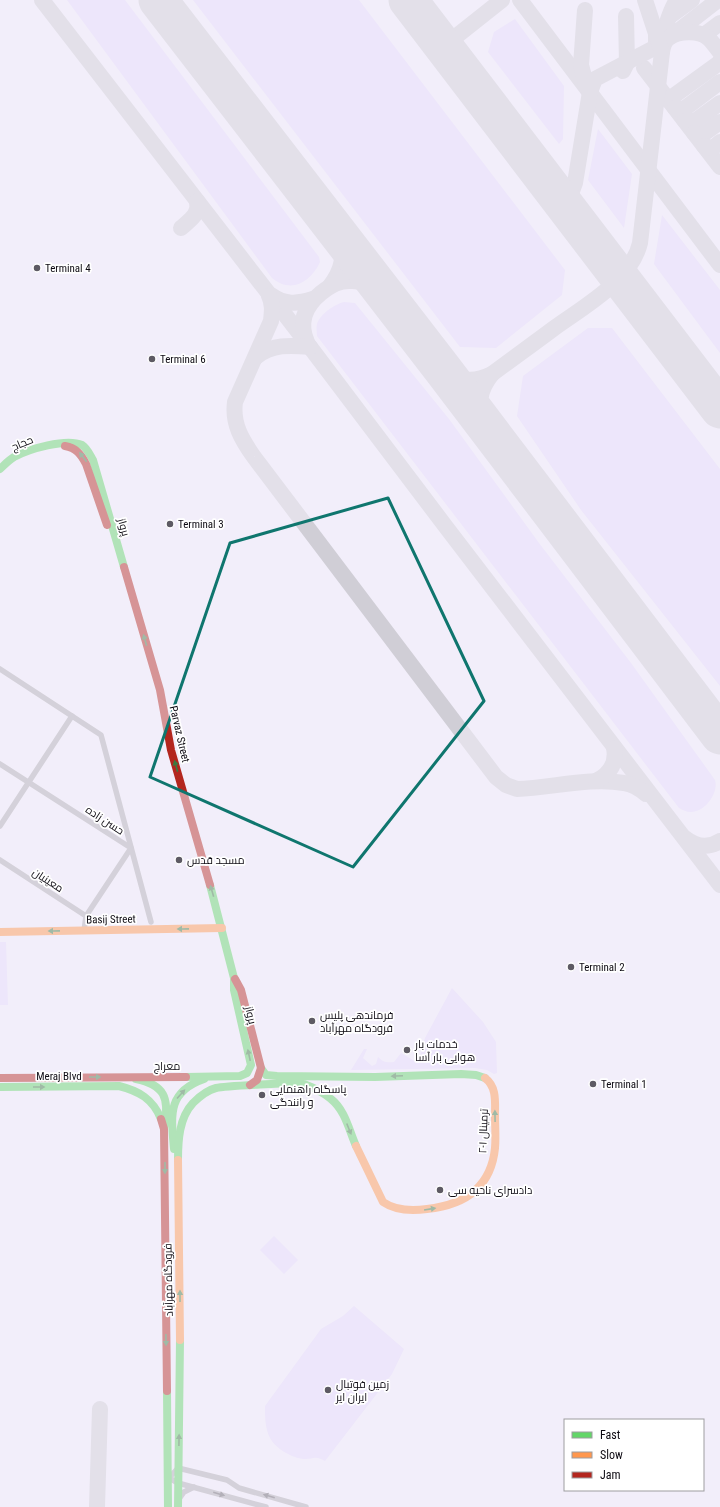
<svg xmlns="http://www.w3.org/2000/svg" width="720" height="1507" font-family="'Roboto Condensed',Cairo,sans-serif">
<rect width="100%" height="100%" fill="#f2eefa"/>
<!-- green -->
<g fill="#e6dbfc">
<path d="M67 0H125L319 257 320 262C311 282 291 294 272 278Z"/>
<polygon points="193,0 359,0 565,270 562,295 496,348 460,347"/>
<polygon points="515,19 564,86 563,139 559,144 488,52 494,32"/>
<polygon points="598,129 632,174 624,228 588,180"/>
<polygon points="662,215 720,290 720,353 654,264"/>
<path d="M344 302 355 303 449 419 539 543 631 663 715 780C719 793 705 812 691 812 686 812 683 810 679 808L317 336C317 333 316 327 317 324 320 314 335 304 344 302Z"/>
<polygon points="588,328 612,328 720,469 720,686 581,510 517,416 523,376"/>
<polygon points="0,942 6,942 8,1005 0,1005"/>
<path d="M452 988 483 1022 496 1042 497 1073 494 1074 487 1070 475 1068 351 1070 364 1049H367L363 1058 372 1066 376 1064 378 1057C383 1062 387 1063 394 1062L401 1053 418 1063 425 1038Z"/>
<polygon points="274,1236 298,1260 284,1274 260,1250"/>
<path d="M354 1306 404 1349 392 1374 325 1461C315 1455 314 1459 304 1459 292 1458 276 1449 270 1438 265 1428 265 1417 265 1406L321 1329 343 1316Z"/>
</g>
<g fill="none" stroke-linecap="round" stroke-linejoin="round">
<!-- taxiway -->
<g stroke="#d0ced6" stroke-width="16">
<polyline points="42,0 310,347 446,527 720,885"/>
<polyline points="520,0 720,265"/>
<polyline points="585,10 581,65 586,84"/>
<polyline points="670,16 692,0"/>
<polyline points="673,35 718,0"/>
<polyline points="704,35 720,23"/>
<path d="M656 45C667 32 667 14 677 0"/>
<polyline points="444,46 502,0"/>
<path d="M662 52C663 47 664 41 669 38 678 31 699 30 708 38 713 42 716 48 720 52"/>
<polyline points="644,68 720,167"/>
<polyline points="623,71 627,63 626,16"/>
<polyline points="668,100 719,63 720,61"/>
<polyline points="675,108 684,109 720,82"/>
<polyline points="685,121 695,121 720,103"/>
<polyline points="694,133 702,135 720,122"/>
<polyline points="704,146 713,148 720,142"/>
<polyline points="566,207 575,183 590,92 595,79 654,48 656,44 656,34"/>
<path d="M181 228C190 220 200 214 197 201"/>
<path d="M330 286C342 270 346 255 338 236"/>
<path d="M271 295C285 305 297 304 313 299"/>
<path d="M269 296C273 304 272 312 271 321L235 402C232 424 242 440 254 457L496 777 506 785 517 789C552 788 589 777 624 783 632 784 640 789 646 794"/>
<path d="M307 342C298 322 305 306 321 293 331 285 340 280 352 281 363 281 373 286 382 291"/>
<path d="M256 357C272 344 290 345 310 347"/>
<path d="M444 371C462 381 473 383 492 374 512 359 533 344 553 329 583 307 631 281 640 243L662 52 645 0"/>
<path d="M482 422C477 404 480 389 492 374"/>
<path d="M596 781C610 774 617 763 614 748"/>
<path d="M685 838C695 846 708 849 720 841"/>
<polyline points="97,1507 100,1409"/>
</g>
<!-- runway -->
<g stroke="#d0ced6" stroke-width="39">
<polyline points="158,0 444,371 720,735"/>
<polyline points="408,0 720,409"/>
</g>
<!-- street -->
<g stroke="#b0adb3" stroke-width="5.5">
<polyline points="0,669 101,735 151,922"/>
<polyline points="0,764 131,848 86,916 84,931"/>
<polyline points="0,826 72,716"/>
<polyline points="0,860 86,916"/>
<polyline points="179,1499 184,1492 194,1487"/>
<polyline points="266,1507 178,1483 169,1478 178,1468 227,1480 239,1488 306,1507"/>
</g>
<!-- fast -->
<g stroke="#63d668" stroke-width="8">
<path d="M0 469C4 465 9 460 14 457 29 449 66 438 82 445 87 448 90 455 93 460L124 567"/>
<polyline points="261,1068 266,1075 277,1076 375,1077 461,1074 476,1075 485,1078"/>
<polyline points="186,1077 240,1076 247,1073 251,1065 234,990 234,978 210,885"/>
<path d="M136 1079C165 1085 169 1098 165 1125"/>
<path d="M0 1087 119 1086C139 1091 153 1099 161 1119"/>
<path d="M174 1149C171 1115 167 1092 204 1079"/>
<path d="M178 1160C178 1141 179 1118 193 1103 199 1097 208 1090 216 1088 224 1086 297 1082 304 1084 312 1087 324 1093 331 1099 345 1110 349 1130 356 1146"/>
<polyline points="167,1391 168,1507"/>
<polyline points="178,1507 180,1340"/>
</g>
<!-- slow -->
<g stroke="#ff974d" stroke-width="8">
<polyline points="0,932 222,928"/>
<path d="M356 1146 383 1202C396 1211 412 1211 427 1209 464 1205 491 1188 495 1148 496 1137 495 1126 495 1115 495 1102 497 1087 485 1078"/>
<polyline points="178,1160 180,1340"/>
</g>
<!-- jam -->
<g stroke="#b3261e" stroke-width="8">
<path d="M65 446C76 448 81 454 86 464L107 525"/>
<polyline points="124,567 160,690 171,750 210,885"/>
<polyline points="235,979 241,990 261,1068 257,1080 250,1085"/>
<polyline points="0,1078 186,1077"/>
<polyline points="161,1119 164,1129 167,1391"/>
</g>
</g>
<!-- one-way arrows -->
<defs><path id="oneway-solid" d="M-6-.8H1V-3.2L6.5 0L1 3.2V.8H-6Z"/></defs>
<g fill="#3c7a41">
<use href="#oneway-solid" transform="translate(83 457) rotate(-127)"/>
<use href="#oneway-solid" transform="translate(145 640) rotate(-106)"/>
<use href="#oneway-solid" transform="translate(176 766) rotate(-106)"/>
<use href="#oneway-solid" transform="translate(212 891) rotate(-106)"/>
<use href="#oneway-solid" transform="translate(183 929) rotate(179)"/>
<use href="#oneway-solid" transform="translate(54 931) rotate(179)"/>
<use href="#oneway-solid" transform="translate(249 1055) rotate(-102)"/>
<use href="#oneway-solid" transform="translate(397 1076) rotate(178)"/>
<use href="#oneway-solid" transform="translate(95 1077)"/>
<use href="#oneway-solid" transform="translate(39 1087)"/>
<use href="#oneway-solid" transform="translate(181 1094) rotate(-48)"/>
<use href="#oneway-solid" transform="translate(495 1116) rotate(-91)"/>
<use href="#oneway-solid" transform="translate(349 1129) rotate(68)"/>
<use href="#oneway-solid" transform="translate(165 1168) rotate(90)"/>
<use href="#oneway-solid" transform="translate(430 1209) rotate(-9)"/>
<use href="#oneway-solid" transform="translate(180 1296) rotate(-90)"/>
<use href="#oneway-solid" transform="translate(166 1340) rotate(89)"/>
<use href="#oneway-solid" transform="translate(179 1440) rotate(-89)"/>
</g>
<g fill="#67646b">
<use href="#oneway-solid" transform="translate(219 1494) rotate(16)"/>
<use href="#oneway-solid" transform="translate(269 1496) rotate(-164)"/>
</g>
<!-- marked area -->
<path d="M0 0H720V1507H0ZM388 498 484 701 353 867 150 777 230 543Z" fill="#f2eefa" fill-opacity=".55" fill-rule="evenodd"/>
<path fill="none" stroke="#0f766e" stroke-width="3" stroke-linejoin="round" d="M388 498 484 701 353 867 150 777 230 543Z"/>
<!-- markers -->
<g fill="#5d5a63" stroke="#fff" stroke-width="1.5">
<circle cx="37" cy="268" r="4"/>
<circle cx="152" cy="359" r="4"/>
<circle cx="170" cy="524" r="4"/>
<circle cx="179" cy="860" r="4"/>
<circle cx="571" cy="967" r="4"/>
<circle cx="312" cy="1021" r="4"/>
<circle cx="407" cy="1050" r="4"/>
<circle cx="593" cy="1084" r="4"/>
<circle cx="262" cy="1095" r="4"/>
<circle cx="440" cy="1190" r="4"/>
<circle cx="328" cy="1390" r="4"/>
</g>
<g text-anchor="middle" stroke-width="3.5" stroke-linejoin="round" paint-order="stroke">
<!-- poi labels -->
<g font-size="11" fill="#0d0a12" stroke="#fff" text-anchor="start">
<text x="45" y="272">Terminal 4</text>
<text x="160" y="363">Terminal 6</text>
<text x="178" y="528">Terminal 3</text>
<text x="187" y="864">مسجد قدس</text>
<text x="579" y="971">Terminal 2</text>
<text x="320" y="1019">فرماندهی پلیس<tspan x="320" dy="13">فرودگاه مهرآباد</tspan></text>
<text x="415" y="1048">خدمات بار<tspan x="415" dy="13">هوایی بار آسا</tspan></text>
<text x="601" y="1088">Terminal 1</text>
<text x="270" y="1093">پاسگاه راهنمایی<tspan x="270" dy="13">و رانندگی</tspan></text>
<text x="448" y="1194">دادسرای ناحیه سی</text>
<text x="336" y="1388">زمین فوتبال<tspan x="336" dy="13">ایران ایر</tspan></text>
</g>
<!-- street labels -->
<g font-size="11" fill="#0d0a12" stroke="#fff">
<text transform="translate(22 443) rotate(-22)" y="4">حجاج</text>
<text transform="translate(124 527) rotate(74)" y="4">پرواز</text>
<text transform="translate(180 734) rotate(77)" y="4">Parvaz Street</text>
<text transform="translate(105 820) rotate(33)" y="4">حسن زاده</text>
<text transform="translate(48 880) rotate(33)" y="4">معینیان</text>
<text transform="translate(111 919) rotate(-1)" y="4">Basij Street</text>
<text transform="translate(251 1015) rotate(76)" y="4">پرواز</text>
<text x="167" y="1070">معراج</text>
<text x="59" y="1080">Meraj Blvd</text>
<text transform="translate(483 1131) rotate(-88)" y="4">ترمینال ۱-۲</text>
<text transform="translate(168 1280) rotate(-91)" y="4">فرودگاه مهرآباد</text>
</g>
</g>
<!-- legend -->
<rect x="564" y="1419" width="140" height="72" fill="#ffffff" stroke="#9e9da0"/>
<rect x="572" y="1432" width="20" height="6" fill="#63d668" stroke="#9e9da0"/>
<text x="600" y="1439" font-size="12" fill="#0d0a12">Fast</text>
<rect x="572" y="1452" width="20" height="6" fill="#ff974d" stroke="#9e9da0"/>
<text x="600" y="1459" font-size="12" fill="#0d0a12">Slow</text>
<rect x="572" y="1472" width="20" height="6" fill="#b3261e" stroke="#9e9da0"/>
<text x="600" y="1479" font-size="12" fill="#0d0a12">Jam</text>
</svg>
